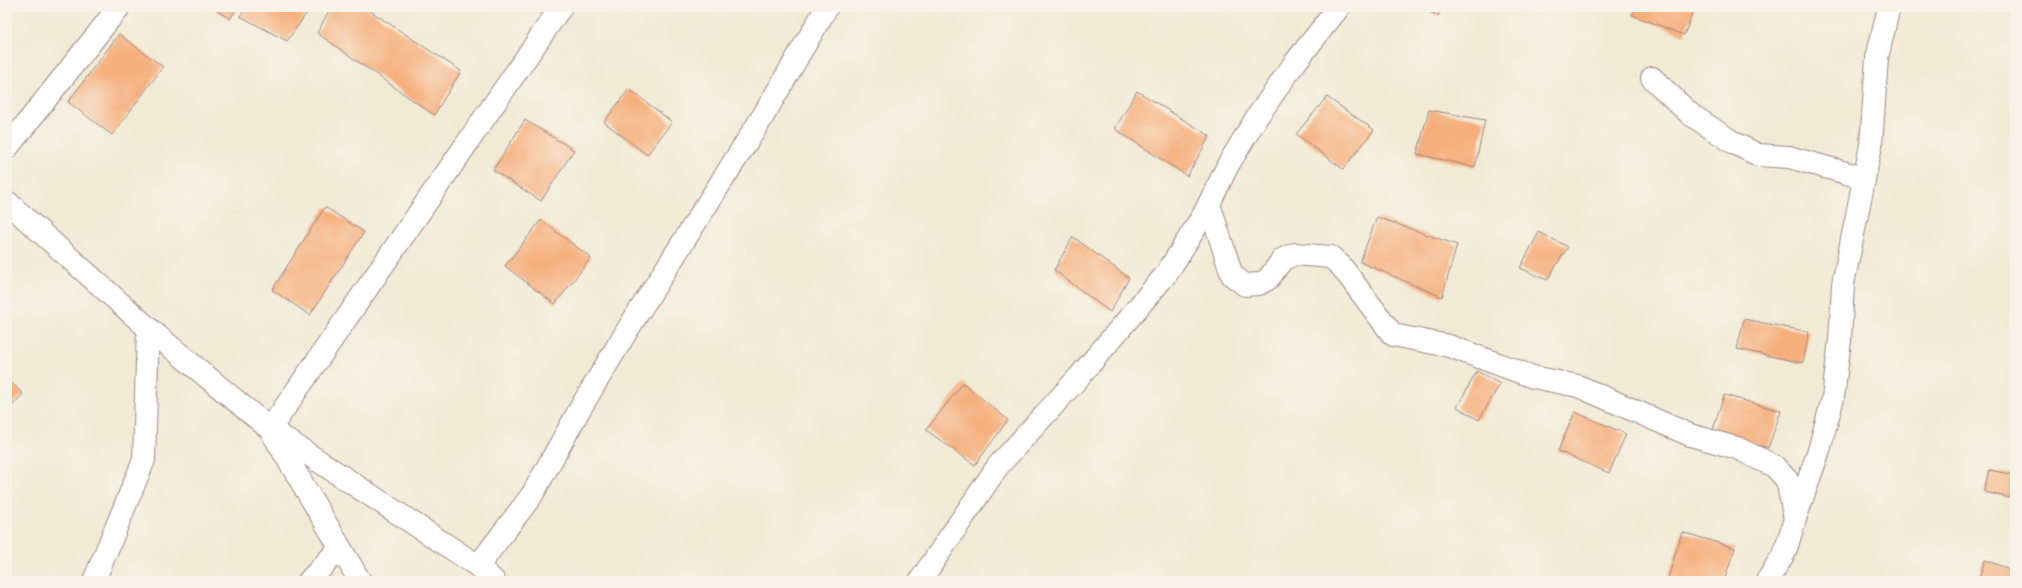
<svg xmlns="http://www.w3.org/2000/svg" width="2022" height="588" font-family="'Architects Daughter',sans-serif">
<rect width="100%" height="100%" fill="#f7f3e8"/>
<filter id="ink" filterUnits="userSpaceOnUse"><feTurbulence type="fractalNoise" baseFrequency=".025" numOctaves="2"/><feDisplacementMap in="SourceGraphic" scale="8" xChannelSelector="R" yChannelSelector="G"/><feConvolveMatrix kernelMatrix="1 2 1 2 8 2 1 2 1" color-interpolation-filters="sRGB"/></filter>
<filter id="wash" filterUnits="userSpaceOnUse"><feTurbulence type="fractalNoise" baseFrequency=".012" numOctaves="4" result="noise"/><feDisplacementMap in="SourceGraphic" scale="16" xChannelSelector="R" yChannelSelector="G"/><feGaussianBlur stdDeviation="0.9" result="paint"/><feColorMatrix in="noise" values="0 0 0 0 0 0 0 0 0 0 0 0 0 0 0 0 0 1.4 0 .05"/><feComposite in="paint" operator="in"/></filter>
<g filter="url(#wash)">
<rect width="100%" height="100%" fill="#f1ead4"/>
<g id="blocks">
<!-- building -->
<g fill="#f6af7b">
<polygon points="211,7 238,7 230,19"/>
<polygon points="246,7 311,7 287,41 240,16"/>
<polygon points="331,7 364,7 461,71 434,115 317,33"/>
<polygon points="1420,7 1443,7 1438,16"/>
<polygon points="1636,7 1695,7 1684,35 1632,15"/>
<polygon points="119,34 163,67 112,135 68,102"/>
<polygon points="629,89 672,122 647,155 604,122"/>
<polygon points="1137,91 1210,136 1187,176 1115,129"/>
<polygon points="1327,97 1374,130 1343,169 1296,134"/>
<polygon points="1429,110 1485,120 1475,167 1417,154"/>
<polygon points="525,120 574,150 541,201 493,170"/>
<polygon points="325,207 364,232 310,315 272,290"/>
<polygon points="1377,217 1457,245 1442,297 1360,262"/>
<polygon points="541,220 591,258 555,304 505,266"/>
<polygon points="1539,232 1568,247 1547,280 1520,268"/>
<polygon points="1073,237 1129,278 1110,312 1054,270"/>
<polygon points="1744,319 1809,332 1803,363 1737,349"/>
<polygon points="1477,371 1500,384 1479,420 1457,407"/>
<polygon points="7,379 23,394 7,411"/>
<polygon points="963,383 1008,420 975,465 926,430"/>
<polygon points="1724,395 1781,411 1768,448 1712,433"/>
<polygon points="1575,412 1626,434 1609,473 1558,451"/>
<polygon points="1989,470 2015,475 2015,499 1984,492"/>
<polygon points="1682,532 1735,548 1724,581 1667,581"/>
<polygon points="1985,560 2015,571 2015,581 1978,581"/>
</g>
</g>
</g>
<g filter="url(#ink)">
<use href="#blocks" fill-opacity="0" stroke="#9e8480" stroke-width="1"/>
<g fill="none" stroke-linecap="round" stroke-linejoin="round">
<!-- street casing -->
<g stroke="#9e8480" stroke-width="24">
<g id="street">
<polyline points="1652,78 1690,114 1734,143 1758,155 1789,157 1864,178"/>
<polyline points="7,148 119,7"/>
<polyline points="7,202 148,328 270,429 478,566 494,581"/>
<polyline points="1209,204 1232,275 1245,285 1259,284 1268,279 1283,259 1295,254 1331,257 1341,266 1393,335 1449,346 1533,377 1578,386 1690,435 1737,448 1774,466 1787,480 1795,519 1785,552 1767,581"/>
<polyline points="1795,519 1819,450 1833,398 1840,340 1843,284 1871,145 1877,58 1889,7"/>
<polyline points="478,566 532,495 581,407 628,329 763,116 827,7"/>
<polyline points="94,581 144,460 148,328"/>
<polyline points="309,581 340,548"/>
<polyline points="360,581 270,429 561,7"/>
<polyline points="920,581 998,466 1079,377 1167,273 1204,214 1228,165 1257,117 1294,64 1339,7"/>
</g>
</g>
<!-- street -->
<use href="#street" stroke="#fff" stroke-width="22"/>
</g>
</g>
<!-- margin -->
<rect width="2022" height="588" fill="none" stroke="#f7f3e8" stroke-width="24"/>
</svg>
